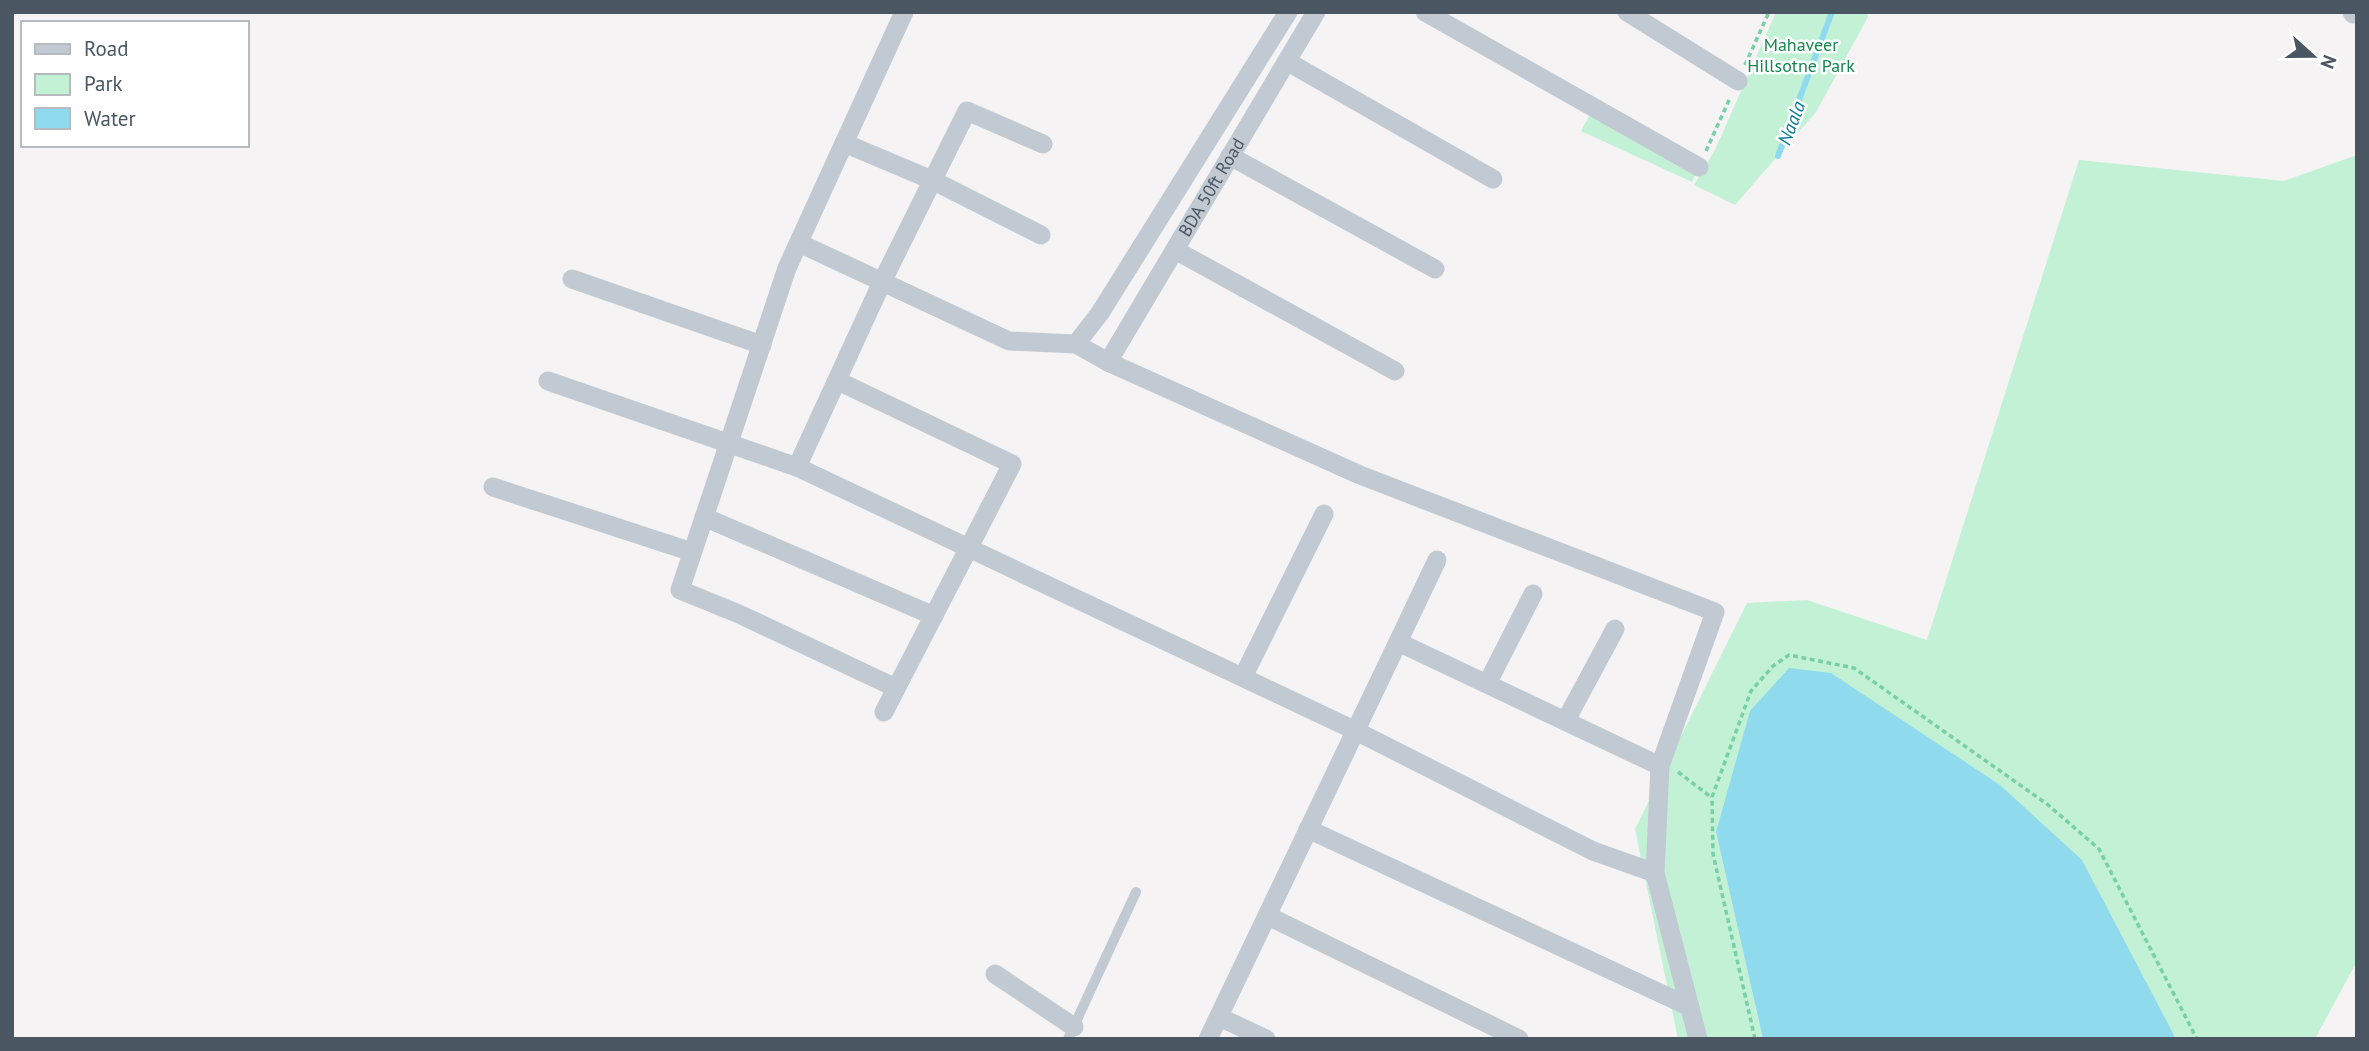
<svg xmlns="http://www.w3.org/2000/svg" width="2369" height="1051" font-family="'PT Sans',sans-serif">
<rect width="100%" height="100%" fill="#f5f3f3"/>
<!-- green -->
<g fill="#c3f1d5">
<polygon points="1776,12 1867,12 1868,17 1816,112 1735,205 1694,185 1715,150"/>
<polygon points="1591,113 1699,167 1692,182 1581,131"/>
<polygon points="2357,155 2357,961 2315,1039 2176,1039 2155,1002 1716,832 1763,1039 1678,1039 1635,829 1747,603 1807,600 1927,640 2079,160 2284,181"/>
</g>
<!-- water -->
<polygon fill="#90daee" points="1789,668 1831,673 2000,785 2082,860 2176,1039 1763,1039 1716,832 1750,711"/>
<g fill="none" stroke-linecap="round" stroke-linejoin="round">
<!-- stream -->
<polyline stroke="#90daee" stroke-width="6" points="1778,156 1832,12"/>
<!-- path -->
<g stroke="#7ad0a6" stroke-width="3.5" stroke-dasharray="5 3.5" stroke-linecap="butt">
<polyline points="1745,65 1769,12"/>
<polyline points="1706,151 1730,98"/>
<polyline points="1678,772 1711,797"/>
<polyline points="1755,1039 1713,854 1712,797 1751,691 1773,666 1789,655 1854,668 2047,804 2099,849 2197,1039"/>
</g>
<!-- lane -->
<polyline stroke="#c1cad2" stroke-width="10" points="1068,1039 1136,892"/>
<!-- street -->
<g stroke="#c1cad2" stroke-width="19">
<polyline points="1425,12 1699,167"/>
<polyline points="1627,12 1738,81"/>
<polyline points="2352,12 2353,14"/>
<polyline points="1288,62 1493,179"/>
<polyline points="844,143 932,180 1041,235"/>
<polyline points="1043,144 967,111 882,282 797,467 1354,730 1593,851 1655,873"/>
<polyline points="1230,156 1435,269"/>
<polyline points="799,243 1009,341 1076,344 1108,362 1360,475 1715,612 1660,766 1655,873 1698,1039"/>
<polyline points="1175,250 1395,371"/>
<polyline points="572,279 762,345"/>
<polyline points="1076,344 1100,313 1288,12"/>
<path id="s1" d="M1108 362 1316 12"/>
<polyline points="548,381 797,467"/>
<polyline points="838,381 1012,464 884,712"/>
<polyline points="493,487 692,552"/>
<polyline points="704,517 934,616"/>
<polyline points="1398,642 1437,560"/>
<polyline points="1243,677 1324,514"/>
<polyline points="1488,682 1533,594"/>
<polyline points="896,688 739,614 680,590 787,268 904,12"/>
<polyline points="1566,720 1615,629"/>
<polyline points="1308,829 1690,1007"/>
<polyline points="1268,916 1519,1039"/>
<polyline points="995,974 1074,1027"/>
<polyline points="1219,1017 1266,1039"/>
<polyline points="1208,1039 1398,642 1660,766"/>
</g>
</g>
<g text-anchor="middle" stroke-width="5" stroke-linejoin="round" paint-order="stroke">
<!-- park labels -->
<g font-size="18" fill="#17864f" stroke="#fff">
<text x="1801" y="51">Mahaveer<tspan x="1801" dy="21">Hillsotne Park</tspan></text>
</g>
<!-- street labels -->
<g font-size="18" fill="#4a5661" stroke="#fff">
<text dy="6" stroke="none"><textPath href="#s1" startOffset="203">BDA 50ft Road</textPath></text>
</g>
<!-- water labels -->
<g font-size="19" font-style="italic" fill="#0c7c9b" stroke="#fff">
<text transform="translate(1791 123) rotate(-69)" y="7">Naala</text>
</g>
</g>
<!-- border -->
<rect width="2369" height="1051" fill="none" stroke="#4a5661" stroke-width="28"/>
<!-- legend -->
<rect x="21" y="21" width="228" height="126" fill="#ffffff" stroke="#b7bbc0" stroke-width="2"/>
<rect x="35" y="44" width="35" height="10" fill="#c1cad2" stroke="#b7bbc0" stroke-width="2"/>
<text x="84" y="56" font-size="21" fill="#4a5661">Road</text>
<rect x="35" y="74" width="35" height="21" fill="#c3f1d5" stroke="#b7bbc0" stroke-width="2"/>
<text x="84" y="91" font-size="21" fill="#4a5661">Park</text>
<rect x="35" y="108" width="35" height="21" fill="#90daee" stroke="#b7bbc0" stroke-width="2"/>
<text x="84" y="126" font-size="21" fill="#4a5661">Water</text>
<!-- north arrow -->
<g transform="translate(2313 56) rotate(111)" stroke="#ffffff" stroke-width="5" paint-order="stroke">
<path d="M0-5L12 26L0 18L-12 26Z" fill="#4a5661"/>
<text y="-10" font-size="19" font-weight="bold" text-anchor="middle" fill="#4a5661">N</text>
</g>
</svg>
